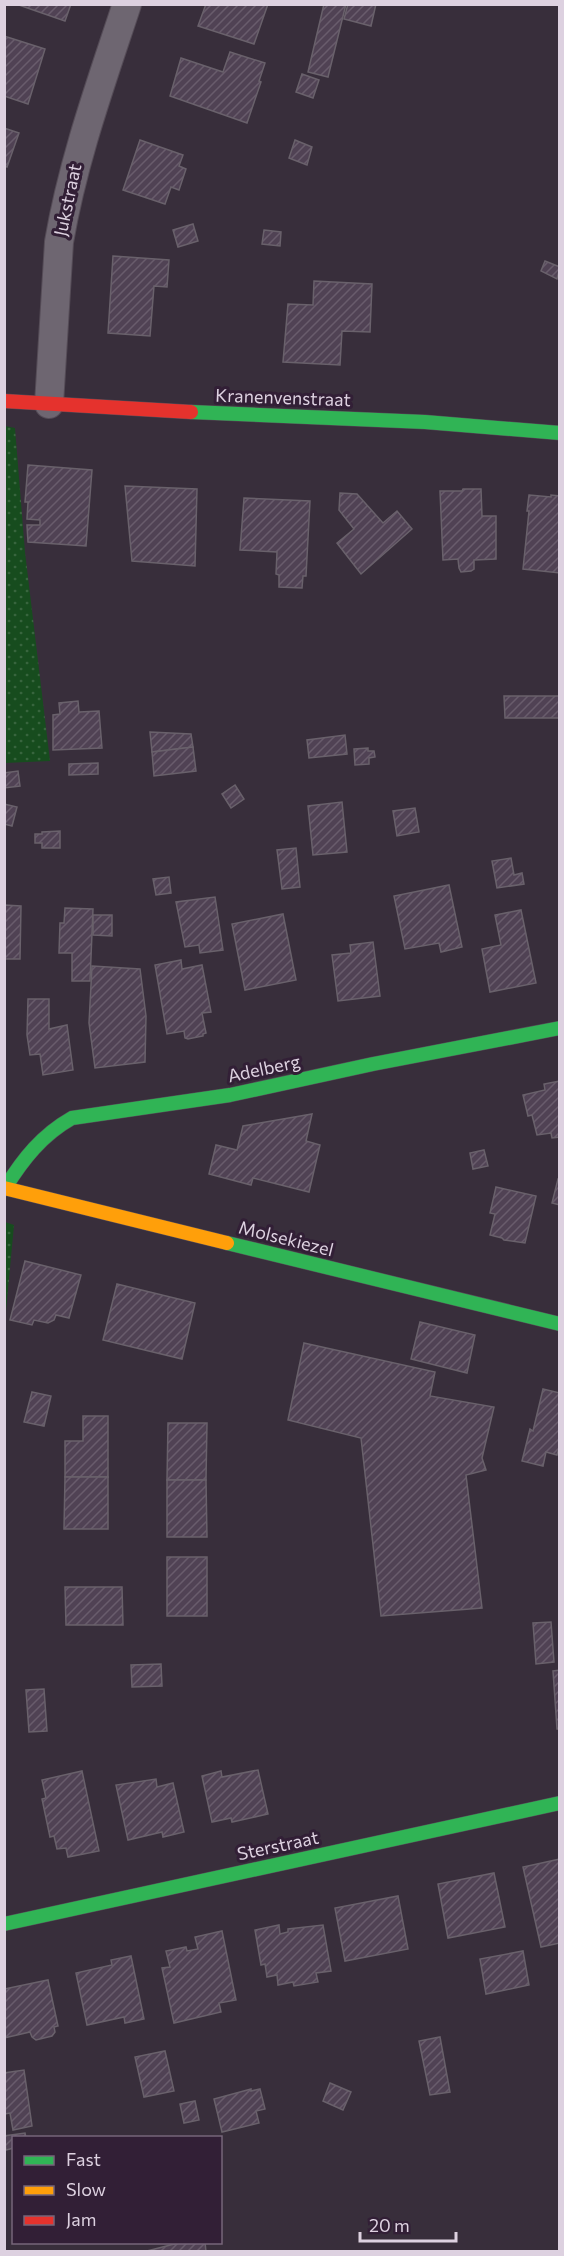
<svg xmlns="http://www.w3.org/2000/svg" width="564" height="2256" font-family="Commissioner,sans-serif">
<defs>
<pattern id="grass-dots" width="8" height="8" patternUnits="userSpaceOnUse" patternTransform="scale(1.5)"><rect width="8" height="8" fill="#174c1e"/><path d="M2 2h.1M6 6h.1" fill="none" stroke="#38653e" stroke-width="1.8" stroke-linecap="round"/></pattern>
<pattern id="building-hatch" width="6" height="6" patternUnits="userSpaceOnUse" patternTransform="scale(1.5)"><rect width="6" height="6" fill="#504254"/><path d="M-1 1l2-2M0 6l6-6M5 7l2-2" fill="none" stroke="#695c6c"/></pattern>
</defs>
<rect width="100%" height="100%" fill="#382e3b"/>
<!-- grass -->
<g fill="url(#grass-dots)">
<polygon points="5,426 15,428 25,552 50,761 5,763"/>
<polygon points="5,1222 14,1225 5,1322 4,1222"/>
</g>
<!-- building -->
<g fill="url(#building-hatch)" stroke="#69616b" stroke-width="1.5">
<polygon points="16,4 71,4 65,21"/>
<polygon points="206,4 268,4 254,44 198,26"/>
<polygon points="324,4 346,4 328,77 308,72"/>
<polygon points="348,4 376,4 371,26 344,19"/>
<polygon points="4,36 45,49 28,104 4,96"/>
<polygon points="230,52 265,63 259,81 261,82 247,123 170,96 181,58 223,72"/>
<polygon points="302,74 319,80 313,98 296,92"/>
<polygon points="4,128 19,133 7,167 4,166"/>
<polygon points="140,140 183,155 179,166 186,169 179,190 171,187 165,204 123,190"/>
<polygon points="295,140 312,147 307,165 289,158"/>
<polygon points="193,224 198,241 178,247 173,230"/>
<polygon points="264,230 281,232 280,246 262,244"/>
<polygon points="113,256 169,260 167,287 154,286 150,336 108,333"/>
<polygon points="545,261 560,267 557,279 541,271"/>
<polygon points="314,281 372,284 370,332 342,331 340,365 283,362 288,304 313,305"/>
<polygon points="28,465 92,470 86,546 28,542 27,525 40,525 40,520 27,519 28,502 25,502"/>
<polygon points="125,486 197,489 195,566 132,561"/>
<polygon points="463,489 481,489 482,516 496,516 496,559 474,560 474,569 471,571 461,572 459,568 458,559 443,560 440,491 462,491"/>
<polygon points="340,493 357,494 383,523 397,511 412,529 361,574 337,543 354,529 339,510"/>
<polygon points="529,495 551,497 551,495 560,496 560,573 523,569 529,511 527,511"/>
<polygon points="244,498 310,501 306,576 303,576 302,588 279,587 279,575 276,574 277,552 240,550"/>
<polygon points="504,696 560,696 560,718 505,718"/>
<polygon points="78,701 79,712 99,711 102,748 53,750 53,715 60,714 59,703"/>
<polygon points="150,732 191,734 193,747 152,752"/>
<polygon points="345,735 347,754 309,758 307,740"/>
<polygon points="193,747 196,771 154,776 152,752"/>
<polygon points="368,748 368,751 374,751 375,757 369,758 369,764 355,765 354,749"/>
<polygon points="98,763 98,774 69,775 69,764"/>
<polygon points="18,771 20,786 4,788 4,773"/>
<polygon points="235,785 244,799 231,808 222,794"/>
<polygon points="342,802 347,852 313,855 308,806"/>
<polygon points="4,804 17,807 12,826 4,824"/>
<polygon points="415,808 419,832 397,836 393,811"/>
<polygon points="60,831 60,848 42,848 42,843 35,843 35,834 42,834 42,832"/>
<polygon points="296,848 300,887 282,889 277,850"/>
<polygon points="511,858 514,875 522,873 524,884 497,888 492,861"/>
<polygon points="169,877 171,893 156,895 153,879"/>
<polygon points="449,885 462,947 441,952 439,943 405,949 394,896"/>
<polygon points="215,897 223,950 200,953 199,945 185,947 176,902"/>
<polygon points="4,905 21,906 20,959 4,959"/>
<polygon points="65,908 93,909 90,981 72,981 72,953 59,953 60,923 64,923"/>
<polygon points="521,910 536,983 490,992 482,949 501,945 495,915"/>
<polygon points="283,914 296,980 245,990 232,924"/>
<polygon points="93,915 112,915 112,936 93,935"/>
<polygon points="373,942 380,996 338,1001 332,955 351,953 350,945"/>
<polygon points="181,960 182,969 202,965 211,1012 202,1013 206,1033 203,1034 203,1036 188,1039 185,1038 184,1031 167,1034 155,965"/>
<polygon points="92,966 140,969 146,1016 145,1062 95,1068 89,1023"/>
<polygon points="28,999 49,999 49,1029 67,1025 73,1070 43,1075 40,1054 30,1055 27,1035"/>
<polygon points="560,1081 560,1137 552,1138 551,1133 537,1135 532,1115 528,1116 523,1095 545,1090 544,1084"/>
<polygon points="312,1114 306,1141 320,1145 309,1192 253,1178 251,1185 209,1174 216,1145 237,1150 243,1126"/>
<polygon points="484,1150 488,1166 473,1169 470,1153"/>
<polygon points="558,1179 560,1180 560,1205 552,1203"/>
<polygon points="496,1187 536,1196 525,1243 504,1240 502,1238 490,1235 495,1214 490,1213"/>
<polygon points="25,1261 81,1275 69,1318 56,1315 54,1320 48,1323 34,1320 32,1325 10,1320"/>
<polygon points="117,1284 195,1303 182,1359 103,1340"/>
<polygon points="420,1322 475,1335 467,1373 411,1359"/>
<polygon points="304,1343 435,1372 430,1396 494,1407 482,1458 486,1470 466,1475 482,1608 381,1616 361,1438 288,1420"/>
<polygon points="543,1389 560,1393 560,1445 557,1455 546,1452 543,1466 522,1461 530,1429 533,1431"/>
<polygon points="32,1392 51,1396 44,1426 24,1422"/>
<polygon points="83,1416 108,1416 108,1477 65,1477 65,1441 83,1441"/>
<polygon points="168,1423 207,1423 206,1480 167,1480"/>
<polygon points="65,1477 108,1477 108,1529 64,1529"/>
<polygon points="167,1480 206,1480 207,1537 167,1537"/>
<rect x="167" y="1557" width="40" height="59"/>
<polygon points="65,1587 122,1587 123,1625 66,1625"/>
<polygon points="551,1622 554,1662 536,1664 533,1623"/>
<polygon points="161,1664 162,1686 132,1687 131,1665"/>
<polygon points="560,1670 560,1729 557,1729 553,1671"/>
<polygon points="44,1689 47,1731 29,1732 26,1690"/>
<polygon points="258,1770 268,1814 232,1822 231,1818 212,1822 202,1776 221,1771 222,1777"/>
<polygon points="82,1771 99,1851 68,1857 66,1848 57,1849 54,1836 50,1837 42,1799 46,1798 42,1780"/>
<polygon points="156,1779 157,1787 173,1783 184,1832 163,1837 162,1832 128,1840 116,1785"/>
<polygon points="560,1859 560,1943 541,1947 523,1867"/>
<polygon points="494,1873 505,1927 448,1938 438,1884"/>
<polygon points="398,1896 408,1949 345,1961 335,1908"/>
<polygon points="279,1925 280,1934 288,1932 288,1929 323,1925 331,1971 316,1973 318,1982 294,1986 293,1982 278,1985 277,1975 267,1977 265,1964 261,1965 255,1930"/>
<polygon points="222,1931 236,2000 219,2003 221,2012 174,2023 162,1968 170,1967 166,1951 186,1947 187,1951 198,1949 195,1937"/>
<polygon points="523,1951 529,1985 486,1994 480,1959"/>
<polygon points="131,1956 144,2019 125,2023 124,2017 87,2025 76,1973 112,1965 111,1960"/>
<polygon points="48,1980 58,2026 54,2027 55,2032 52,2036 36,2040 32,2037 30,2032 4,2038 4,1989"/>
<polygon points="440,2037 450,2092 430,2095 419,2041"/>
<polygon points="165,2051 174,2091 144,2097 135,2057"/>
<polygon points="24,2070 32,2126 13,2130 10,2113 4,2114 4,2073"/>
<polygon points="330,2083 351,2092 343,2110 323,2101"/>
<polygon points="251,2089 251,2091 260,2089 265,2109 256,2111 259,2123 222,2132 214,2099"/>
<polygon points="195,2101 199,2120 184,2123 180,2104"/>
<polygon points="25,2133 26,2138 14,2138 14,2148 6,2150 4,2136"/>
<polygon points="182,2242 205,2242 206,2252 143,2252"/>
</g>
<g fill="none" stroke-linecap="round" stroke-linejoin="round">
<!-- street casing -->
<g stroke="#554c57" stroke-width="30">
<path id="street" d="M49 404 59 242C73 160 101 83 127 4"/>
</g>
<!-- fast casing -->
<g stroke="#554c57" stroke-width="15">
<g id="fast">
<polyline points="191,412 425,422 560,433"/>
<path d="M5 1188C23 1159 42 1135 72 1118L230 1095 373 1064 560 1028"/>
<polyline points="227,1243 560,1324"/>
<polyline points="4,1924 560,1803"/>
</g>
</g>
<!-- slow casing -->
<g stroke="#554c57" stroke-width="15">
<polyline id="slow" points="4,1188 227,1243"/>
</g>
<!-- jam casing -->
<g stroke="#554c57" stroke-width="15">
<polyline id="jam" points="4,401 191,412"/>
</g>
<!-- street -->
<use href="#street" stroke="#6e6671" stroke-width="28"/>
<!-- fast -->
<use href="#fast" stroke="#30b455" stroke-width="14"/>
<!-- slow -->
<use href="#slow" stroke="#ff9f0a" stroke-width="14"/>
<!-- jam -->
<use href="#jam" stroke="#e5322d" stroke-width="14"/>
</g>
<g text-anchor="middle" stroke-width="6" stroke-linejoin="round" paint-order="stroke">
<!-- street labels -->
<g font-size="18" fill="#ddd1e0" stroke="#321f36">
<text transform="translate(68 200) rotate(-78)" y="6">Jukstraat</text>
<text transform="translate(283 398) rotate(2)" y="6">Kranenvenstraat</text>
<text transform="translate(264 1069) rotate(-12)" y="6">Adelberg</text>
<text transform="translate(286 1239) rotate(14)" y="6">Molsekiezel</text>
<text transform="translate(278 1846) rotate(-12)" y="6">Sterstraat</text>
</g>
</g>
<!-- border -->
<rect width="564" height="2256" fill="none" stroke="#ddd1e0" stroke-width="12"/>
<!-- legend -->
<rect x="12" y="2136" width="210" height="108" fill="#321f36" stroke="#76667a" stroke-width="1.5"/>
<rect x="24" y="2156" width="30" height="9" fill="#30b455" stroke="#76667a" stroke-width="1.5"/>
<text x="66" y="2166" font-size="18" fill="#ddd1e0">Fast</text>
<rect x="24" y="2186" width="30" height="9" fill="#ff9f0a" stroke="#76667a" stroke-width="1.5"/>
<text x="66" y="2196" font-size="18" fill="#ddd1e0">Slow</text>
<rect x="24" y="2216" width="30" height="9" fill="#e5322d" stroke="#76667a" stroke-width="1.5"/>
<text x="66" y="2226" font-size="18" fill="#ddd1e0">Jam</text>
<!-- scale -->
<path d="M360 2232v9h96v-9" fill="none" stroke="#ddd1e0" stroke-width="3"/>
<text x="369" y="2232" font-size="18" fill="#ddd1e0" stroke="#321f36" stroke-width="4.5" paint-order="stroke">20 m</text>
</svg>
